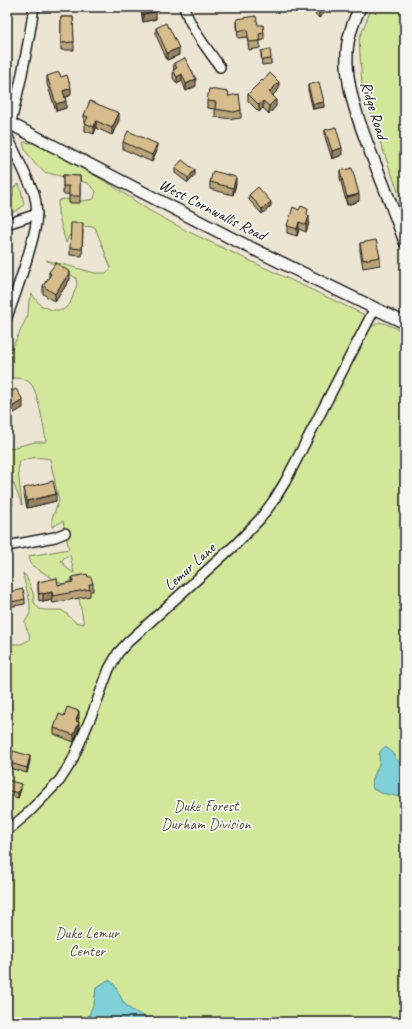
<svg xmlns="http://www.w3.org/2000/svg" width="412" height="1029" font-family="Caveat,sans-serif">
<rect width="100%" height="100%" fill="#ede5d4"/>
<filter id="ink" filterUnits="userSpaceOnUse"><feTurbulence type="fractalNoise" baseFrequency=".025" numOctaves="2"/><feDisplacementMap in="SourceGraphic" scale="8" xChannelSelector="R" yChannelSelector="G"/><feConvolveMatrix kernelMatrix="1 2 1 2 8 2 1 2 1" color-interpolation-filters="sRGB"/></filter>
<g filter="url(#ink)">
<!-- green -->
<g fill="#d3e79b" stroke="#78825c" fill-rule="evenodd">
<polygon points="372,7 405,7 405,211 378,136 362,85 359,39"/>
<path d="M23 142 33 143 63 158 110 184 150 211 187 231 367 316 366 322 374 326 379 322 386 324 405 332V376L402 385 403 395 405 397V1022H7V644H21L29 640C31 632 25 629 25 622 26 619 29 617 30 613 30 611 30 607 30 604 29 593 24 584 23 573L26 576 33 593 34 602 39 609 45 610H61L67 614 75 622 84 624 75 579 70 581 67 587 31 565 29 556 69 549 63 521 52 527V518L59 501 50 459C40 457 30 457 20 461L18 471 22 505 13 482 7 481V449L35 442H44L46 441C44 429 38 392 31 384 25 377 15 378 7 378V357L10 352 28 315 29 300 32 294 40 305 52 310H63L70 304 77 285 76 278 46 260 95 273H106L111 268 95 227 79 226 69 236 66 243 58 213V201L63 199 83 201 94 199 96 191 88 183 44 172 35 164 25 150ZM70 555 74 573 68 569 61 561 65 557Z"/>
<polygon points="19,184 21,190 24,204 21,208 7,215 7,202 11,201 13,196 13,188"/>
</g>
<!-- water -->
<g fill="#7fd0d8" stroke="#57888d">
<path d="M385 747C394 751 396 763 405 766V798L381 793 373 789C370 780 376 773 379 764 380 761 379 758 379 754 380 751 382 749 385 747Z"/>
<path d="M109 980C117 984 119 997 125 1004 132 1013 145 1015 154 1022H86L94 1003 96 988 106 981Z"/>
</g>
<g fill="none" stroke-linecap="round" stroke-linejoin="round">
<!-- minor casing -->
<g stroke="#1c1c1c" stroke-width="12">
<g id="minor">
<path d="M184 7C191 29 207 48 220 67"/>
<path d="M8 128C12 122 13 113 15 105 23 72 29 40 34 7"/>
<path d="M7 135 34 193C41 218 33 238 26 262 20 281 14 299 7 317"/>
<polyline points="7,224 37,214"/>
<polyline points="7,546 55,537 65,533"/>
<polyline points="7,831 28,813 60,780 72,761 93,712 109,669 118,653 128,642 236,544 260,519 274,500 285,482 375,308"/>
</g>
</g>
<!-- tertiary casing -->
<g stroke="#1c1c1c" stroke-width="14">
<g id="tertiary">
<path d="M360 7C354 21 348 35 347 51 345 86 358 119 370 151 382 181 394 211 405 242"/>
<polyline points="7,122 233,239 405,323"/>
</g>
</g>
<!-- minor -->
<use href="#minor" stroke="#f6f6f2" stroke-width="9"/>
<!-- tertiary -->
<use href="#tertiary" stroke="#f6f6f2" stroke-width="11"/>
</g>
<!-- wall -->
<g fill="#b9a379" stroke="#1c1c1c">
<polygon points="140,7 155,7 156,19 143,22"/>
<polygon points="309,7 330,7 330,8 319,18"/>
<polygon points="61,17 73,17 74,50 61,50"/>
<polygon points="237,19 258,25 264,33 264,40 260,41 260,48 249,50 247,37 238,38 237,26"/>
<polygon points="156,28 179,55 167,60 156,35"/>
<polygon points="261,51 271,59 271,64 262,65 261,55"/>
<polygon points="174,63 196,86 186,91 182,81 177,84 173,78"/>
<polygon points="47,76 61,77 71,95 65,98 66,108 56,111 47,84"/>
<polygon points="263,81 279,89 273,95 276,106 269,114 263,108 259,112 248,101 248,94"/>
<polygon points="308,85 324,107 313,109 308,90"/>
<polygon points="229,96 241,110 241,118 234,119 215,117 215,109 207,108 207,101"/>
<polygon points="84,115 119,120 112,135 96,128 94,134 85,131 85,123 84,123"/>
<polygon points="325,130 342,155 332,159 325,137"/>
<polygon points="123,142 157,151 152,162 123,149"/>
<polygon points="175,168 195,175 188,183 175,173"/>
<polygon points="340,171 359,201 347,205 340,178"/>
<polygon points="63,175 80,176 80,203 69,203 69,194 63,194"/>
<polygon points="210,182 236,184 233,195 210,189"/>
<polygon points="249,195 271,206 262,214 249,200"/>
<polygon points="308,215 309,223 306,232 299,229 297,236 287,233 287,226"/>
<polygon points="83,230 82,256 70,255 70,248"/>
<polygon points="360,243 380,257 380,265 363,268 360,250"/>
<polygon points="49,272 70,279 55,302 43,294 43,286 49,277"/>
<polygon points="7,484 12,499 12,506 7,507"/>
<polygon points="24,488 56,501 27,508 24,495"/>
<polygon points="72,577 88,577 93,584 93,591 90,591 90,596 53,603 52,600 43,602 43,600 39,601 38,591 38,582 58,585 72,582"/>
<polygon points="7,594 25,599 25,604 8,607 10,616 10,621 7,622"/>
<polygon points="64,716 79,718 78,721 79,728 74,742 54,734 54,728"/>
<polygon points="30,760 27,773 10,768 10,763"/>
<polygon points="7,782 21,789 18,798 7,795"/>
</g>
<!-- shaded-wall -->
<g fill="#968463" stroke="#1c1c1c">
<polygon points="323,7 330,7 330,8 319,18 319,11"/>
<polygon points="156,12 156,19 143,22 143,14"/>
<polygon points="179,48 179,55 167,60 167,53"/>
<polygon points="182,74 182,81 177,84 177,77"/>
<polygon points="196,79 196,86 186,91 186,84"/>
<polygon points="279,82 279,89 269,99 269,92"/>
<polygon points="71,88 71,95 63,98 63,91"/>
<polygon points="276,99 276,106 269,114 269,106"/>
<polygon points="66,101 66,108 56,111 56,104"/>
<polygon points="263,101 263,108 259,112 259,105"/>
<polygon points="324,102 324,107 313,109 313,104"/>
<polygon points="119,113 119,120 112,135 112,128"/>
<polygon points="96,121 96,128 94,134 94,127"/>
<polygon points="157,144 157,151 152,162 152,155"/>
<polygon points="342,148 342,155 332,159 332,151"/>
<polygon points="195,170 195,175 188,183 188,178"/>
<polygon points="236,177 236,184 233,195 233,188"/>
<polygon points="359,194 359,201 347,205 347,197"/>
<polygon points="271,202 271,206 262,214 262,209"/>
<polygon points="309,216 309,223 306,232 306,225"/>
<polygon points="299,222 299,229 297,236 297,229"/>
<polygon points="70,272 70,279 55,302 55,294"/>
<polygon points="23,400 23,408 7,417 7,410"/>
<polygon points="56,494 56,501 27,508 27,501"/>
<polygon points="52,592 52,600 43,602 43,594"/>
<polygon points="79,711 79,718 76,727 76,721"/>
<polygon points="79,722 79,728 74,742 74,735"/>
<polygon points="30,756 30,760 27,773 27,768"/>
<polygon points="21,784 21,789 18,798 18,793"/>
</g>
<!-- building -->
<g fill="#d7bd8d" stroke="#1c1c1c">
<polygon points="142,7 155,7 156,12 143,14"/>
<polygon points="316,7 323,7 319,11"/>
<polygon points="256,16 258,25 263,25 264,33 259,34 260,41 249,42 247,29 238,31 237,19"/>
<polygon points="61,17 73,17 74,42 61,43"/>
<polygon points="166,23 168,28 169,27 179,48 167,53 156,28"/>
<polygon points="270,49 271,59 262,60 261,51"/>
<polygon points="185,58 196,79 186,84 182,74 177,77 173,70 177,68 174,63"/>
<polygon points="59,72 61,77 67,75 71,88 63,91 66,101 56,104 47,76"/>
<polygon points="270,73 279,82 269,92 276,99 269,106 263,101 259,105 248,94 262,80 263,81"/>
<polygon points="319,82 324,102 313,104 308,85"/>
<polygon points="209,89 229,92 228,96 239,94 241,110 234,112 215,109 216,102 207,101"/>
<polygon points="90,101 119,113 112,128 96,121 94,127 85,123 88,117 84,115"/>
<polygon points="336,127 342,148 332,151 325,130"/>
<polygon points="128,131 157,144 152,155 123,142"/>
<polygon points="182,160 195,170 188,178 175,168"/>
<polygon points="352,168 359,194 347,197 340,171"/>
<polygon points="213,171 236,177 233,188 210,182"/>
<polygon points="63,175 80,176 80,196 69,196 69,186 63,186"/>
<polygon points="258,187 271,202 262,209 249,195"/>
<polygon points="301,206 308,209 307,214 309,216 306,225 299,222 297,229 287,226 293,207 299,210"/>
<polygon points="71,223 83,223 82,249 70,248"/>
<polygon points="376,240 380,257 363,260 360,243"/>
<polygon points="56,263 70,272 55,294 43,286 51,274 49,272"/>
<polygon points="16,389 23,400 7,410 7,394"/>
<polygon points="53,481 56,494 27,501 24,488"/>
<polygon points="7,484 10,484 12,499 7,499"/>
<polygon points="87,574 88,577 91,577 93,584 89,584 90,589 53,596 52,592 43,594 43,593 39,594 38,584 39,584 38,582 57,578 58,585 73,582 72,577"/>
<polygon points="23,589 25,599 7,603 7,594 10,593 9,592"/>
<polygon points="8,605 10,616 7,617 7,606"/>
<polygon points="67,707 79,711 76,721 79,722 74,735 54,728 59,714 64,716"/>
<polygon points="13,751 30,756 27,768 10,763"/>
<polygon points="7,780 21,784 18,793 7,790"/>
</g>
</g>
<g text-anchor="middle" stroke-width="3.5" stroke-linejoin="round" paint-order="stroke">
<!-- street labels -->
<g font-size="16" fill="#1c1c1c" stroke="#f6f6f2">
<text transform="translate(375 110) rotate(73)" y="6">Ridge Road</text>
<text transform="translate(213 209) rotate(27)" y="6">West Cornwallis Road</text>
<text transform="translate(189 566) rotate(-42)" y="6">Lemur Lane</text>
</g>
<!-- park labels -->
<g font-size="16" fill="#535942" stroke="#f6f6f2">
<text x="206" y="811">Duke Forest<tspan x="206" dy="18">Durham Division</tspan></text>
<text x="87" y="938">Duke Lemur<tspan x="87" dy="18">Center</tspan></text>
</g>
</g>
<!-- margin -->
<rect width="412" height="1029" fill="none" stroke="#f6f6f2" stroke-width="24"/>
<rect x="12" y="12" width="388" height="1005" fill="none" stroke="#1c1c1c" stroke-width="1.5" filter="url(#ink)"/>
</svg>
